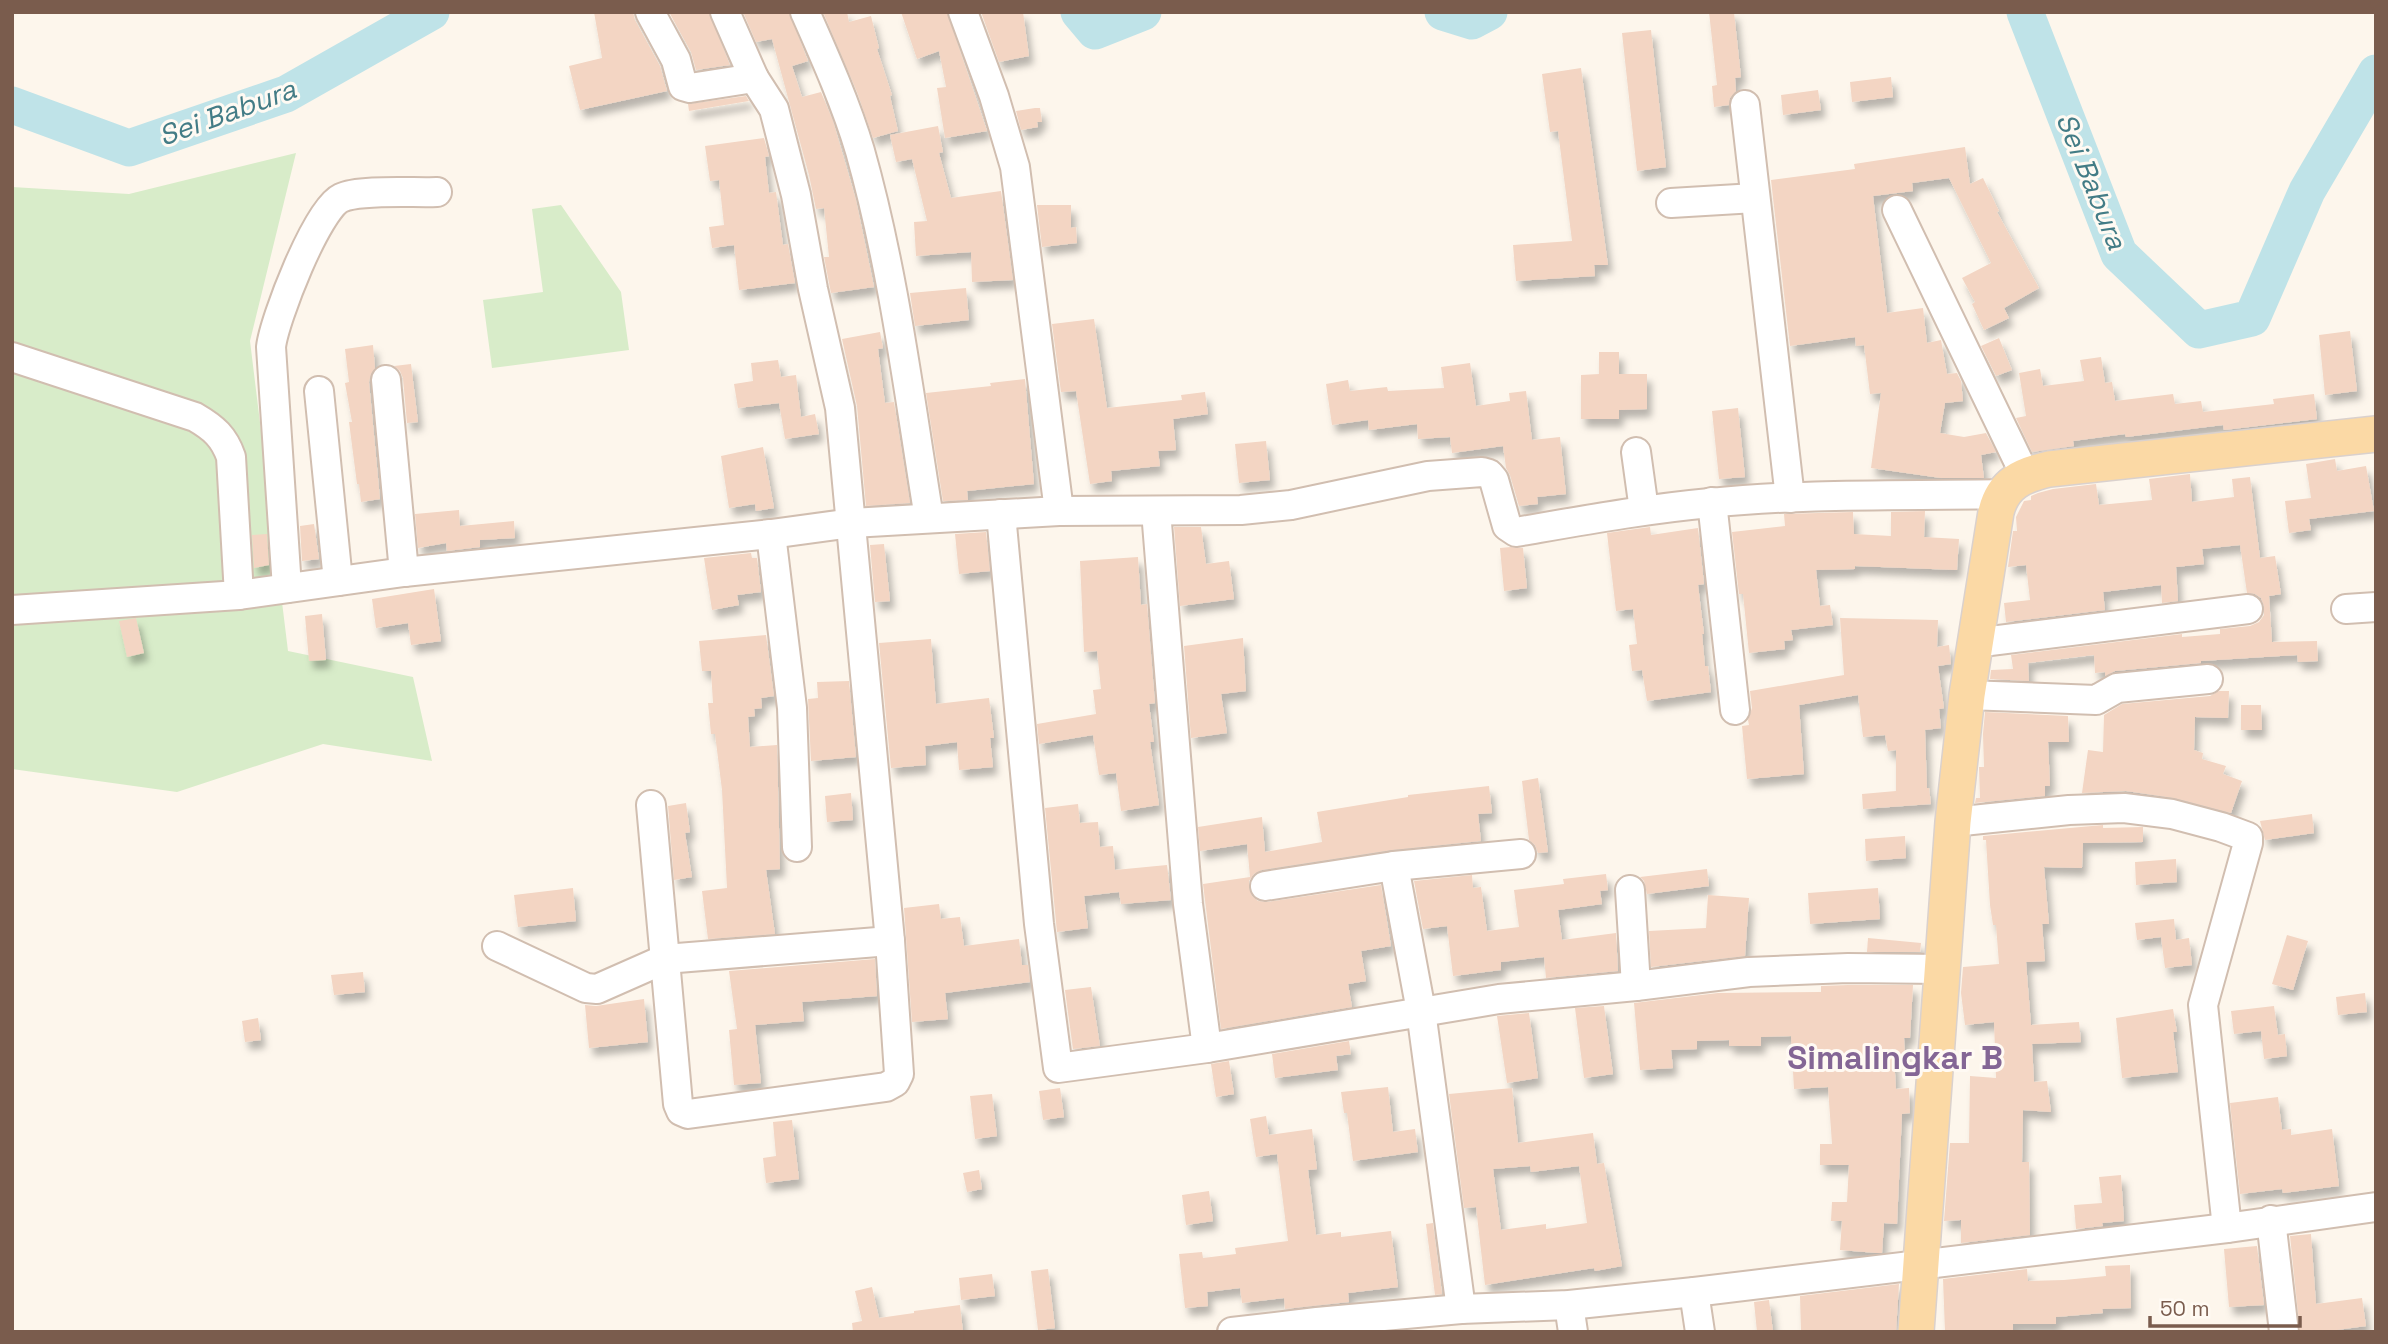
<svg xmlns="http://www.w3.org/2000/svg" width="2388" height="1344" font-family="'Space Grotesk',sans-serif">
<defs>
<filter id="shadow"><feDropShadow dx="4.5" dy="8" stdDeviation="3.5" flood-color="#0004"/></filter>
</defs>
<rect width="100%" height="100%" fill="#fdf6ec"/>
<!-- green -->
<g fill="#d8ecc9">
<polygon points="296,153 250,341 288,651 413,677 432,761 323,744 177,792 12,769 12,187 129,194"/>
<polygon points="561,205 621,292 629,350 492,368 483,300 543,292 532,209"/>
</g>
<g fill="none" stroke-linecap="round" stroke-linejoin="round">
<!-- river -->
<g stroke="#bfe3e8" stroke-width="37">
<polyline points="1079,12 1095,31 1143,12"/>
<polyline points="1443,12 1472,21 1489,12"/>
<polyline points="2025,12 2119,254 2199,330 2252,318 2307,191 2376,73"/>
<polyline points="12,105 129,148 286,94 431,12"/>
</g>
</g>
<!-- building -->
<g fill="#f3d5c3" fill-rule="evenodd" filter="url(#shadow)">
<polygon points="594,12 633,12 635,20 660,66 667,91 580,110 569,66 602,58"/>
<polygon points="669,12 709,12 730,65 696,70 691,52"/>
<polygon points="743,12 789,12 808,61 792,66 802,97 821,92 833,121 856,200 874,287 831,293 824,257 829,257 824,208 816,209 809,175 772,39 756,42"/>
<polygon points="823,12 847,12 849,22 871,16 879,48 877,49 892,95 890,96 898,131 873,138 857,92"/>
<polygon points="901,12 947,12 987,131 945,138 937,88 946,87 939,51 917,59"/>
<polygon points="981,12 1023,12 1029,56 999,62"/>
<polygon points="1709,12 1734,12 1741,77 1735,78 1736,91 1730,98 1729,105 1714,107 1712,86 1717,85"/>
<polygon points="1651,30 1666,167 1637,171 1622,33"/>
<polygon points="1581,68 1608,265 1594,265 1595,276 1516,281 1513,245 1572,241 1558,131 1550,132 1542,74"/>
<polygon points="1891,77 1893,97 1852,102 1850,82"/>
<polygon points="1818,90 1821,110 1783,115 1781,95"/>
<polygon points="746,96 749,101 689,111 688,104"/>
<polygon points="1035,108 1040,108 1042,122 1037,122 1038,127 1021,130 1016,111"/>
<polygon points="938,126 943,152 939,153 951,198 1001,191 1013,280 972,282 971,252 916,256 914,222 927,221 912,159 896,162 890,135"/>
<polygon points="764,138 769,156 765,157 769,193 776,192 783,245 788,244 795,283 739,290 734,245 712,248 709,227 724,225 719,180 710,181 705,146"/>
<polygon points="1965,147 1970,184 1983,178 1999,211 1997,212 2039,288 2004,308 2009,318 1984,330 1972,304 1975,302 1962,278 1991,263 1949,178 1912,183 1913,191 1873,196 1887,313 1923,308 1927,343 1941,340 1947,374 1957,373 1961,381 1963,401 1945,403 1940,433 1964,437 1986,433 1996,452 1981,455 1984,478 1941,478 1871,468 1881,393 1870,394 1864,345 1856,346 1855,337 1790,346 1771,180 1855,169 1854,164"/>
<polygon points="1037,205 1071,205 1071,228 1076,227 1077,243 1042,247"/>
<polygon points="966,288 969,320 915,326 910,293"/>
<polygon points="1094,319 1107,408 1182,400 1181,395 1205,392 1208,414 1173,419 1176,450 1158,451 1160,466 1111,471 1112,481 1090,484 1076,391 1061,392 1052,324"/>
<polygon points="2350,331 2357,391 2325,395 2319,335"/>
<polygon points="880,332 883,348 878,349 885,403 894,402 910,503 866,506 857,406 842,339"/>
<polygon points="1999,338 2012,370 1996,376 1981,346"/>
<polygon points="373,345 375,368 371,374 369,382 380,499 361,502 359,484 357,484 349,422 352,422 345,383 349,382 345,349"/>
<polygon points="1599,352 1619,352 1619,374 1647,374 1647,409 1619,410 1619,419 1581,419 1581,375 1599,374"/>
<polygon points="2101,357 2105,383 2112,382 2115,401 2173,394 2175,404 2201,401 2203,412 2274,404 2273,399 2314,394 2317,419 2224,430 2223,425 2126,437 2125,434 2073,441 2074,446 2032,452 2016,418 2026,416 2019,373 2040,369 2043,386 2084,381 2080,360"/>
<polygon points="778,360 781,377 796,375 801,417 815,414 819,434 785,439 779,403 738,408 734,384 753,381 751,363"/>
<polygon points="1470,363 1476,406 1510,401 1509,393 1526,391 1532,440 1560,437 1566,494 1537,497 1538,504 1519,506 1510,475 1506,468 1503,446 1452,453 1450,437 1418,439 1417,424 1369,430 1368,420 1332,425 1326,384 1348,380 1350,391 1387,387 1388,391 1444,388 1441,367"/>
<polygon points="411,364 418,422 407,423 403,378 400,371 394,366"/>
<polygon points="1025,379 1034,484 967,491 968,500 943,501 926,393 991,386 990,383"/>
<polygon points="1738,408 1745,477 1719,479 1712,411"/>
<polygon points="1266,441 1270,480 1239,483 1235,444"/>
<polygon points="763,447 774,508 756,511 755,504 729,508 721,456"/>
<polygon points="2335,459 2337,471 2366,466 2374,511 2309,519 2311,530 2289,533 2285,501 2311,498 2306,464"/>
<polygon points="2190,474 2192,502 2234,497 2232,479 2250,477 2260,558 2275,556 2281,594 2269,596 2272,642 2317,641 2318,661 2298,662 2297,655 2201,661 2201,663 2115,671 2105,676 2105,672 2095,673 2094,655 2028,663 2029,681 1990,679 1991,670 2013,669 2011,655 2182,634 2182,637 2220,634 2220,629 2250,626 2259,622 2264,615 2264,606 2261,598 2255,594 2247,593 2240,545 2202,549 2204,564 2176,567 2178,601 2162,603 2161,585 2103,592 2105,610 2006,622 2004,603 2030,600 2026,565 2008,567 2013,531 2017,531 2016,517 2024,501 2031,500 2031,496 2038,493 2053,489 2096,484 2099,505 2152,500 2149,479"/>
<polygon points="459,510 460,526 514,521 515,538 480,540 480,547 447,551 446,543 418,548 415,514"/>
<polygon points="1925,511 1924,537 1959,539 1957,570 1855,566 1855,569 1816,570 1820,606 1830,605 1833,625 1791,630 1793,640 1784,641 1785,649 1749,653 1743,594 1739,594 1732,532 1785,526 1784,514 1853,512 1854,534 1891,536 1891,512"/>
<polygon points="314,524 319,559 302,561 300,526"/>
<polygon points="1174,527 1201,527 1206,564 1229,561 1234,599 1180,606"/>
<polygon points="1650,527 1651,535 1698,528 1704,584 1698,585 1704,634 1702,634 1705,666 1708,666 1711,692 1647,701 1642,670 1632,671 1629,645 1637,644 1633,609 1616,611 1607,533"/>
<polygon points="986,532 990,571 959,574 955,534"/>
<polygon points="267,534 269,565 254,568 252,535"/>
<polygon points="884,544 890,601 875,602 870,545"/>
<polygon points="1511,547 1523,548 1527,588 1504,591 1500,548"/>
<polygon points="751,553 752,558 757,558 761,592 737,595 739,605 712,610 704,558"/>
<polygon points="1138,557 1141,605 1147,604 1155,703 1149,704 1154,742 1150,742 1159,805 1121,811 1116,773 1099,775 1093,735 1039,744 1037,724 1096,714 1093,690 1101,689 1097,651 1084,652 1080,561"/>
<polygon points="434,589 441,641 411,645 408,623 376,628 372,599"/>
<polygon points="322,614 326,660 309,661 305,616"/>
<polygon points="136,618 144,653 127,657 119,621"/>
<polygon points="1840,618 1938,620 1937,647 1949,645 1951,664 1938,666 1944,708 1939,709 1941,728 1925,730 1927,788 1929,788 1931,804 1863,809 1862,794 1896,791 1896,750 1888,751 1885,735 1863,737 1858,695 1799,705 1804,774 1747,779 1742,726 1749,725 1748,720 1752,708 1750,691 1844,675"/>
<polygon points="766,635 774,696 761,698 762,708 754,709 755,716 748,717 750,747 777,745 780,869 766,870 775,934 708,939 702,891 727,888 722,790 715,734 711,734 708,703 713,703 711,671 702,671 699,641"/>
<polygon points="1243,638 1246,691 1221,694 1227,733 1191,738 1184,646"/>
<polygon points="931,639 936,704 989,698 994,738 990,738 993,767 959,770 957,742 925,746 926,765 891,768 879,643"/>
<polygon points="849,681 856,757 811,761 808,699 818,698 817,682"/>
<polygon points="2219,691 2229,691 2228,718 2195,717 2194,750 2203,753 2202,759 2226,766 2223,774 2242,781 2231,813 2174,798 2126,791 2082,793 2088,750 2103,752 2104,715 2122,704 2210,696"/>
<polygon points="2241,705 2261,705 2262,730 2241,730"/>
<polygon points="1985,712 2068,716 2069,742 2048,742 2050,786 2045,786 2045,796 1975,803 1976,798 1980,798 1979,767 1984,767 1983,734"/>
<polygon points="1538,778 1548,852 1538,853 1535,845 1529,840 1522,781"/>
<polygon points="1489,786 1492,813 1478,814 1481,841 1392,850 1262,870 1254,874 1249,881 1249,888 1252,896 1258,901 1267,902 1381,885 1391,946 1361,951 1366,981 1348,984 1352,1007 1221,1029 1203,884 1250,877 1247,844 1200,851 1198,827 1262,817 1265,852 1322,842 1317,812 1408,797 1408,795"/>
<polygon points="851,793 853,820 827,822 825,796"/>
<polygon points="686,803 690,832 685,833 692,877 674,880 668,806"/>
<polygon points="1078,804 1080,823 1098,822 1100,847 1113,846 1115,870 1167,865 1171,900 1121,904 1119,892 1084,896 1088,928 1057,932 1045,808"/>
<polygon points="2312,814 2314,833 2265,840 2260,821"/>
<polygon points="2103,825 2103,828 2143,827 2143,842 2083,843 2082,868 2044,867 2049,924 2042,924 2045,961 2026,962 2031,1025 2079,1022 2081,1042 2032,1044 2034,1082 2047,1081 2051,1112 2023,1110 2022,1162 2029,1162 2030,1235 1961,1243 1961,1220 1944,1221 1950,1143 1969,1143 1970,1076 1996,1078 1994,1022 1965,1025 1961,993 1963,967 1999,964 1996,925 1993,925 1990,905 1986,840 1983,840 1983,836"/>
<polygon points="1905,836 1906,858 1866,861 1865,839"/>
<polygon points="2176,859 2177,882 2136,885 2135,862"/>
<polygon points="1707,869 1709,886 1647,894 1644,881 1640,877"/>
<polygon points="1606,874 1608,890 1600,891 1602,904 1558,910 1562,940 1616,933 1618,971 1546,978 1544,957 1501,962 1501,970 1453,976 1447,926 1423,929 1414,881 1472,875 1473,888 1481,887 1487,931 1519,927 1514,890 1564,884 1563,879"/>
<polygon points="573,888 576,921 518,927 514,895"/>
<polygon points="1878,888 1880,919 1810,924 1808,893"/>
<polygon points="1708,895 1749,898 1745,956 1651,967 1649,931 1706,928"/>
<polygon points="939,904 941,919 960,917 964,946 1019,939 1022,965 1028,965 1030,982 945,993 948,1019 912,1022 904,908"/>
<polygon points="2174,919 2176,940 2189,938 2192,965 2165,968 2161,937 2137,940 2135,923"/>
<polygon points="2287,935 2308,941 2293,990 2272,984"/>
<polygon points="1868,938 1921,943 1920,952 1867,952"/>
<polygon points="875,959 877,996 802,1002 804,1021 755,1025 761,1083 734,1085 729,1030 737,1029 729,971"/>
<polygon points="363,972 365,992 334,995 331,975"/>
<polygon points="1848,985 1913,985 1910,1038 1904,1038 1905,1056 1894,1057 1896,1089 1909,1088 1910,1113 1902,1114 1897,1224 1884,1223 1882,1253 1877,1253 1840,1250 1842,1221 1831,1221 1832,1202 1847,1202 1849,1165 1820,1165 1820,1144 1832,1144 1828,1087 1794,1089 1791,1036 1761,1037 1761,1046 1729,1046 1729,1040 1697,1041 1697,1049 1671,1050 1673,1068 1640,1070 1634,1003 1718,993 1821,992 1821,986"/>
<polygon points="1091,987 1100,1046 1073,1049 1065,990"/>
<polygon points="2365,993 2367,1012 2338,1015 2336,997"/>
<polygon points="644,999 648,1042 589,1048 585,1005 596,1006"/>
<polygon points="1604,1006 1613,1074 1584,1078 1575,1008"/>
<polygon points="2274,1006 2278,1035 2285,1034 2287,1056 2264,1059 2261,1031 2234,1034 2231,1011"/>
<polygon points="2173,1009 2177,1032 2173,1032 2178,1072 2122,1078 2116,1018"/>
<polygon points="1529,1013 1538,1078 1507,1083 1497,1016"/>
<polygon points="258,1018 261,1040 245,1042 242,1021"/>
<polygon points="1349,1041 1351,1054 1336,1056 1338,1070 1275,1078 1272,1054"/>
<polygon points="1229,1061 1234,1094 1216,1097 1211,1064"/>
<polygon points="1388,1087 1393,1132 1415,1129 1418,1152 1353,1161 1347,1113 1344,1113 1341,1092"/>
<polygon points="1060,1088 1064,1117 1043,1120 1039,1091"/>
<path d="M1512 1088 1518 1143 1593 1133 1597 1164 1604 1163 1622 1266 1595 1271 1594 1268 1485 1285 1476 1207 1464 1208 1449 1094ZM1530 1166 1531 1172 1579 1166 1587 1223 1546 1229V1224L1501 1230 1493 1169Z"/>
<polygon points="992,1094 997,1136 975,1139 970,1096"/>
<polygon points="2278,1097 2282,1130 2291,1129 2291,1135 2332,1129 2339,1186 2283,1193 2282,1189 2240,1194 2230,1103"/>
<polygon points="1266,1116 1269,1135 1312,1129 1317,1169 1308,1170 1316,1235 1341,1232 1341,1237 1391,1231 1398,1287 1348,1293 1349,1302 1285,1309 1284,1298 1242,1303 1240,1288 1207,1292 1208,1306 1185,1308 1179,1254 1202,1252 1203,1258 1236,1254 1235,1248 1288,1241 1277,1154 1256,1157 1250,1119"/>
<polygon points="792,1120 799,1179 766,1183 763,1158 776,1156 773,1122"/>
<polygon points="979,1170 982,1189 967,1192 963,1173"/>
<polygon points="2121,1175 2124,1221 2102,1223 2103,1226 2076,1229 2074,1205 2102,1203 2099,1177"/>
<polygon points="1209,1191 1213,1221 1186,1225 1182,1195"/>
<polygon points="1433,1223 1442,1294 1435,1295 1426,1224"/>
<polygon points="2311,1234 2316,1304 2362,1298 2366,1326 2322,1332 2300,1332 2290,1236"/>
<polygon points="2257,1246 2264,1305 2229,1307 2224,1249"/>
<polygon points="2130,1265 2131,1308 2102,1309 2103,1313 2056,1317 2056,1324 2013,1324 2013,1332 1945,1332 1943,1279 2027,1269 2028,1281 2064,1280 2106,1276 2105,1266"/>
<polygon points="1048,1269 1055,1328 1038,1330 1031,1271"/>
<polygon points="992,1274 995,1296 961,1300 959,1278"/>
<polygon points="1899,1284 1896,1332 1801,1331 1800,1296"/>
<polygon points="872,1287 879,1318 914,1313 914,1311 960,1305 963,1332 853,1332 852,1323 862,1321 855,1291"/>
<polygon points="1769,1300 1773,1332 1757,1332 1754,1302"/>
</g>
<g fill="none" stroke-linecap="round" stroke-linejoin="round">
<!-- minor casing -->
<g stroke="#d1beb0" stroke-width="32">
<g id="minor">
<polyline points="650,12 676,60 683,86 690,88 754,78"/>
<path d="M805 12C825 57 846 104 860 151 894 271 909 396 929 518"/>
<polyline points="963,12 994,96 1015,167 1059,511"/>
<polyline points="1745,105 1790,498"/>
<polyline points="1671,203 1755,198"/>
<polyline points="1897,210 2025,475"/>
<path d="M12 357 195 417C214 428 224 437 231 457L239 595"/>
<polyline points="386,380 404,572"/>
<polyline points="319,391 338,581"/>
<polyline points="1636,452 1644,510"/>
<polyline points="1712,502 1735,710"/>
<polyline points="1156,511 1188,904 1207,1048"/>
<polyline points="1001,514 1039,924 1058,1068 1207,1048 1499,999 1636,986 1749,972 1848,968 1942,969"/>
<polyline points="771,534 792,708 797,847"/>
<path d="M287 588 271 347C274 320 317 209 341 198 360 189 414 193 437 192"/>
<polyline points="2346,609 2376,607"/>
<path d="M12 610 239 595 404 572 771 534 852 523 1059 511 1241 510 1291 505 1428 476 1482 472 1489 474 1494 480 1507 526 1516 532C1580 521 1645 509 1710 503 1806 493 1905 496 2002 494"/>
<polyline points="1974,643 2248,609"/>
<polyline points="1967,695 2096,700 2117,688 2208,679"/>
<polyline points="651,805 678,1104 681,1111 688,1114 886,1087 895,1082 899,1074 890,941 840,408 813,289 796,195 774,109 754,78 725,12"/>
<polyline points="1953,822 2069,810 2124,808 2172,814 2221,827 2248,837 2248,843 2203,1005 2227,1228"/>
<polyline points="1394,866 1421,1011 1461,1309"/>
<polyline points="1265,886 1394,866 1521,854"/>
<polyline points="1630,890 1636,986"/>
<polyline points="497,946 586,988 597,989 665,959 890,941"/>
<polyline points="2271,1220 2284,1332"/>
<polyline points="1694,1292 1700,1332"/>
<polyline points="1569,1305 1573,1332"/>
<polyline points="1232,1332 1317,1322 1461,1309 1569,1305 1694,1292 2227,1228 2376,1207"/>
</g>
</g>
<!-- major casing -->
<g stroke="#dad1cd" stroke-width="38">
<path id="major" d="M1916 1332 1953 822 1967 695 1996 512C2003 483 2023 475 2049 469L2376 434"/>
</g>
<!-- minor -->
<use href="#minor" stroke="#fff" stroke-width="28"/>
<!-- major -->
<use href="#major" stroke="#fbd9a5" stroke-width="35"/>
</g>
<g text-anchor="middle" stroke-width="6" stroke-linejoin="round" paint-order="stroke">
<!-- water labels -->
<g font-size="28" font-style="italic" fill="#437c86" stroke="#fffaf3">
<text transform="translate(227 112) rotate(-20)" y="10">Sei Babura</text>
<text transform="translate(2092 181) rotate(68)" y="10">Sei Babura</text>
</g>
<!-- district labels -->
<g font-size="33" font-weight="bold" fill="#846695" stroke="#fffaf3">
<text x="1895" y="1069">Simalingkar B</text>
</g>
</g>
<!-- border -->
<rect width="2388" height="1344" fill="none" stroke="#7a5c4d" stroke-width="28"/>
<!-- scale -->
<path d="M2150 1316v10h150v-10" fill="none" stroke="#7a5c4d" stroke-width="3.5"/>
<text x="2160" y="1316" font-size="21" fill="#7a5c4d" stroke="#fffaf3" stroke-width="5" paint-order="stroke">50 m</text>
</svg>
